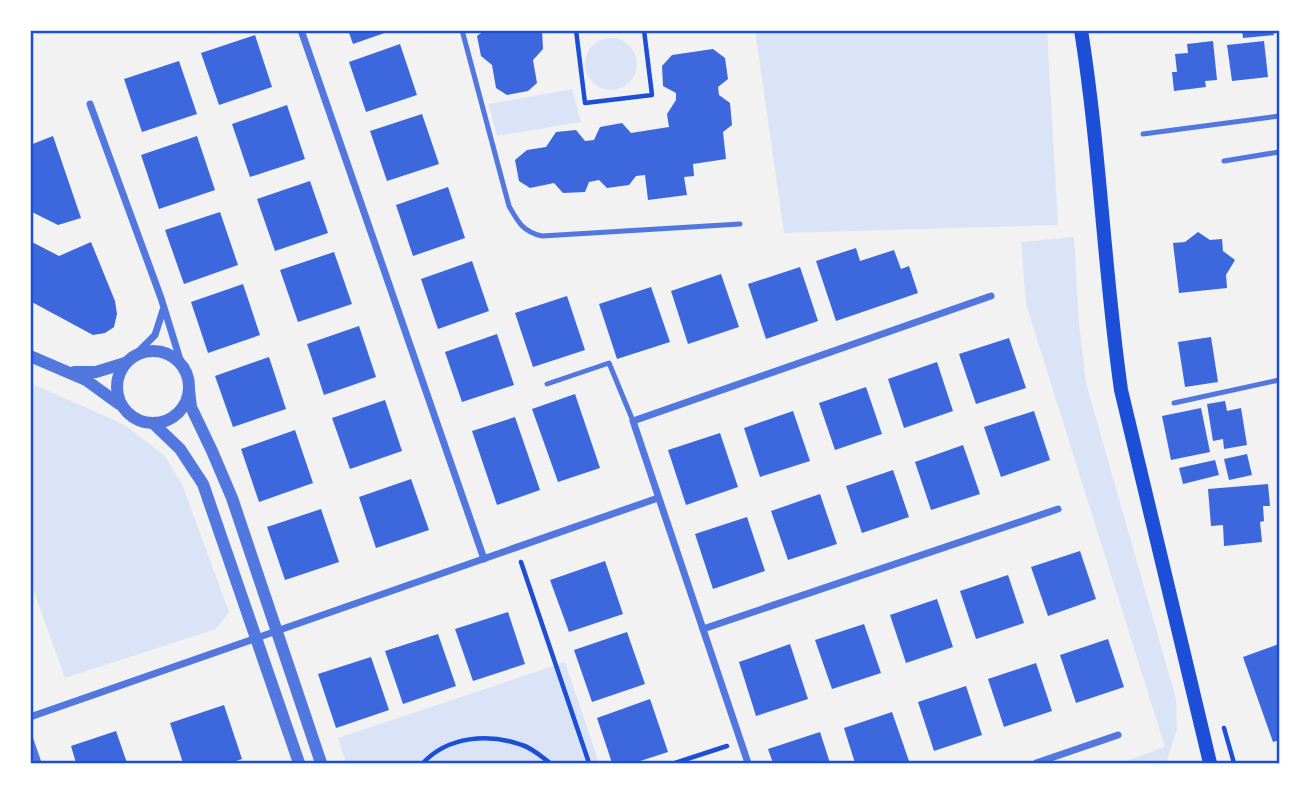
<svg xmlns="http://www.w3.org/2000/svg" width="1309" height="793" font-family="'Noto Sans',sans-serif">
<rect width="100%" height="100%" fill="#f2f2f2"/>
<!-- green -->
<g fill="#dbe4f7">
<polygon points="755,30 1047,30 1058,225 784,233"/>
<circle cx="611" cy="64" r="26"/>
<polygon points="572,89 581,122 497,136 488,104"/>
<polygon points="1074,237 1079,323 1086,383 1176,699 1177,730 1166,763 1120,763 1165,747 1026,304 1021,242"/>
<polygon points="30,383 123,424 164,455 182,484 229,612 216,629 65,678 30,581"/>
<polygon points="565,662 599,763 346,763 338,738"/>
</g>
<!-- building -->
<g fill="#3d67dc">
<polygon points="348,30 393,30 353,44"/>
<polygon points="485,30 542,30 543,49 533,60 537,83 528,91 507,95 496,88 492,65 481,56 477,36"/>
<polygon points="1242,30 1273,30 1274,35 1243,38"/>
<polygon points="255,35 272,87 219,105 201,53"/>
<polygon points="1213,41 1217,80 1205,81 1206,87 1174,91 1172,72 1177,72 1175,54 1188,53 1187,44"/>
<polygon points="1264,41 1268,77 1232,81 1227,45"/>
<polygon points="400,44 417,95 366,112 349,62"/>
<polygon points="713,49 725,58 728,79 718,87 719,95 730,103 732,125 723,132 726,159 693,164 694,176 684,177 687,195 648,200 645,175 636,176 629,185 607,188 599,180 589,182 585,192 563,193 554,183 530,188 519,181 515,160 527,150 546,147 556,132 576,130 585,141 594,140 600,127 622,123 631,133 669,127 667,114 676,100 676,93 663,86 662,66 672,55"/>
<polygon points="179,61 197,114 142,132 124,79"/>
<polygon points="287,105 305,159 250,177 232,124"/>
<polygon points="422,114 439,164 387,181 370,131"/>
<polygon points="53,136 81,218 58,225 30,211 30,145"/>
<polygon points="197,136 215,190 159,209 141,155"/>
<polygon points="310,181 328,233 275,251 257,199"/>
<polygon points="448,187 465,238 413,256 396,205"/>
<polygon points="220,212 238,265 184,284 165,230"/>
<polygon points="1198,232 1210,240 1222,239 1223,251 1235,260 1226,275 1227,288 1179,293 1173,243 1185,242"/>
<polygon points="30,241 59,256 91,242 115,301 117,314 114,327 105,333 93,335 30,301"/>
<polygon points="856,248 860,261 894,250 901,269 909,266 918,293 836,321 816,261"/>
<polygon points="334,252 352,304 298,322 280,270"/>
<polygon points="472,261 489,311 438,329 421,279"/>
<polygon points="800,267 818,321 766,339 748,284"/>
<polygon points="721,274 739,327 688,344 671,291"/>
<polygon points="243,284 260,335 208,353 191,302"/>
<polygon points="651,287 670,342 617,359 599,304"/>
<polygon points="567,296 585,350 533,367 515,313"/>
<polygon points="359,326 376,377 324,395 307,344"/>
<polygon points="497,334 514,385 462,402 445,352"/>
<polygon points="1211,337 1218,382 1185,387 1178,342"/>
<polygon points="1009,338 1026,388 976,404 959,354"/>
<polygon points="269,357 286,409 233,427 215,376"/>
<polygon points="937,362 953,411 904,428 888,379"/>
<polygon points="866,387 882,434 835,450 819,403"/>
<polygon points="575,394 600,468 558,482 532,409"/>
<polygon points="385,400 402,451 350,469 332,418"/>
<polygon points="1225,401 1227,411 1241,408 1247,445 1224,449 1223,439 1213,441 1207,404"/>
<polygon points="1201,408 1210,452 1171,460 1162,416"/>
<polygon points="793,411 810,461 760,477 744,428"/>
<polygon points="1034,411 1050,460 1001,477 984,427"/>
<polygon points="515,417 540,490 497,505 472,431"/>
<polygon points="295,430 313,483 259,502 241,449"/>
<polygon points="720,433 738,487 686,505 668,450"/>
<polygon points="963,445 980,494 931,510 915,462"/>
<polygon points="1247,454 1252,475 1229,480 1224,459"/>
<polygon points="1215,460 1219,475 1183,484 1179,468"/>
<polygon points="893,470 909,517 862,533 846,486"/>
<polygon points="411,479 429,530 376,548 359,497"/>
<polygon points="1268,484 1270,506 1263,506 1264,521 1260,522 1262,542 1224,546 1223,525 1211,526 1208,489"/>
<polygon points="820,494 837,544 788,560 771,511"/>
<polygon points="321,509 339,562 285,580 267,527"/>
<polygon points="747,517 765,571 713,589 695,534"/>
<polygon points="1080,551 1096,599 1048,616 1031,567"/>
<polygon points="605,561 623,614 569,632 550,580"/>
<polygon points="1008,575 1024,623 976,639 960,591"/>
<polygon points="937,599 953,647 906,663 890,615"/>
<polygon points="508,612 525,664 473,681 455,629"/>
<polygon points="864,624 881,673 832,689 815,640"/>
<polygon points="627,632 645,684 592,702 574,650"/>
<polygon points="438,634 456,686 403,704 385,651"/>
<polygon points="1108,639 1124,687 1076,703 1060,655"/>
<polygon points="790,644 808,699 756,716 739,662"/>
<polygon points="1279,644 1279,740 1273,742 1243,657"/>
<polygon points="371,657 389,710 336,728 318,674"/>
<polygon points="1036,663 1052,711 1004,727 988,679"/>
<polygon points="966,686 982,735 934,751 918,702"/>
<polygon points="650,699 668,752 634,763 612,763 597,718"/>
<polygon points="224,705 242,759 230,763 183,763 170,723"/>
<polygon points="892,712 909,761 901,763 855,763 844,728"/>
<polygon points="116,731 127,763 76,763 71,746"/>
<polygon points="820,732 830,763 773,763 768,749"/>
</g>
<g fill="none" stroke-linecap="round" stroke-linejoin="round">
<!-- path -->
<g stroke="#1d4ed8" stroke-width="4.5">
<polyline points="576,30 585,103 652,95 644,30"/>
<polyline points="521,562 589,763"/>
<polyline points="1224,728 1234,763"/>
<path d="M423 763C448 736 489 733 522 745 532 748 542 757 550 763"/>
<polyline points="675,763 727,746"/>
</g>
<!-- service -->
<g stroke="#5277de" stroke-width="5">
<path d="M462 30 509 206C518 222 523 232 542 236L740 224"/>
<polyline points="1143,134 1279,116"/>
<polyline points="1224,161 1279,152"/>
<polyline points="547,384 609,363 633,421"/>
<polyline points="1174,403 1279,380"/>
</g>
<!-- minor -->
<g stroke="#5277de" stroke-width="7">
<polyline points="301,30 484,559"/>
<polyline points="90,104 161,298 182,366"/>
<polyline points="135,355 155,335 163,310"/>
<polyline points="703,629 1058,509"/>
<polyline points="30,717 658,498"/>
<polyline points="30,740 38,763"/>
<polyline points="748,763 633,421 991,296"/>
<polyline points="1036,763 1118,735"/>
</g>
<!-- tertiary -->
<g stroke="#5277de" stroke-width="12">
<circle cx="153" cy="387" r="36"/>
<polyline points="30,356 86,380 119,404"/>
<polyline points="74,372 96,372 125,363"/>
<polyline points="189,390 191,407 212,451 232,498 321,763"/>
<polyline points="154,424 180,449 203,484 299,763"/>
</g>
<!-- secondary -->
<path stroke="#1d4ed8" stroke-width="14" d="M1081 30C1100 149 1104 271 1121 390L1210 763"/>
</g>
<!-- border -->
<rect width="1309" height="793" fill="none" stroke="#ffffff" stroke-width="63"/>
<rect x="32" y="32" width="1246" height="730" fill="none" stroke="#1d4ed8" stroke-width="2.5"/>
</svg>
